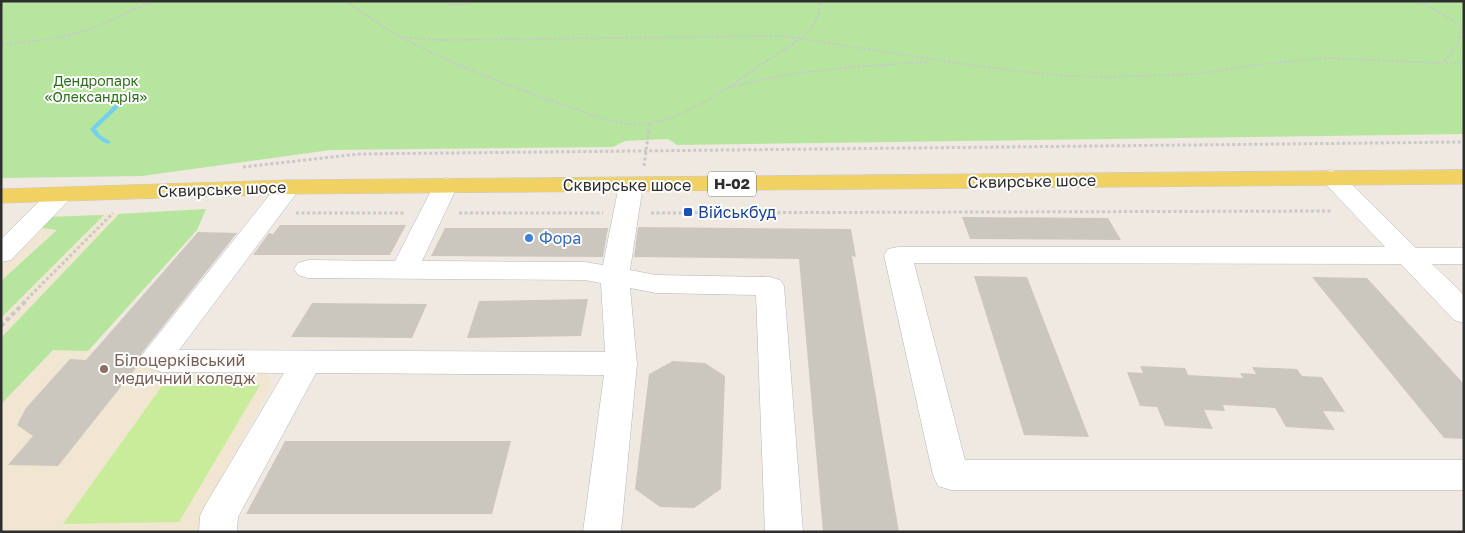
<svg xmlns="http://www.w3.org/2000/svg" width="1465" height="533" font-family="'Golos Text',sans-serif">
<rect width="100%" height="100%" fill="#efe9e1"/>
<!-- education -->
<polygon fill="#f0e6d1" points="206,209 197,230 88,351 150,352 145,366 268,373 272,386 203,510 202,532 1,532 1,240 29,218"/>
<!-- green -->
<g fill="#b6e59e">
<polygon points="1,1 1464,1 1464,134 677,145 668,139 625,141 613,147 330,150 142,176 1,178"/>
<polygon points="206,209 197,230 88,351 53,350 1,404 1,338 119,214"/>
<polygon points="104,215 1,318 1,281 57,230 42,228 47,217"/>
</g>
<!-- pitch -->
<polygon fill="#c9ec9a" points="260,385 179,522 63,524 162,386"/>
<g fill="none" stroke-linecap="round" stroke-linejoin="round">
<!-- stream -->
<path fill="#75cff0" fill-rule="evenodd" d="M123 98 125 99V101L96 129 100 135 111 142 108 144C100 141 95 136 90 129L121 99Z"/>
</g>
<!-- building -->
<g fill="#cbc7bf">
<polygon points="962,217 1108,218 1121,240 970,239"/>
<polygon points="280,225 406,225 390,255 253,255 269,233 273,234"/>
<polygon points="638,227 851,229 856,257 852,256 899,532 823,532 799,259 634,257"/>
<polygon points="445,228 608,228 603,257 431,256"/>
<polygon points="198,232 237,233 141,354 143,359 58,466 8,465 33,436 17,425 26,408 70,359 86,360"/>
<polygon points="974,276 1027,277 1089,437 1024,435"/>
<polygon points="1312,277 1367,278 1464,384 1464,439 1444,438"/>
<polygon points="588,299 581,336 467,338 479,301"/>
<polygon points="312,303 427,304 412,338 291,337"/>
<polygon points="673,361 705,363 725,376 721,489 694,508 660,507 635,489 649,374"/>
<polygon points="1140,366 1185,368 1188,375 1243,378 1240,373 1256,374 1252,367 1297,369 1302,376 1322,377 1345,412 1323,411 1335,430 1286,427 1275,408 1223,405 1225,411 1204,410 1213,429 1165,426 1157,407 1140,406 1127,372 1143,373"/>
<polygon points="285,441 511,441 492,514 246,514"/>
</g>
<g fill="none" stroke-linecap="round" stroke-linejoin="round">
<!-- minor casing -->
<g stroke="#b4b7c1" stroke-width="1">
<g id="minor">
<polygon points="1331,170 1339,172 1416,248 1464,248 1464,264 1432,264 1464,295 1464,323 1454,320 1401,264 914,263 965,460 1464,460 1464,490 951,490 938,486 933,475 884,255 888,249 898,247 1385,247 1319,177 1323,172"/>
<polygon points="446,178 455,180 458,185 422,261 585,262 603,265 619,185 622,180 631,178 640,180 643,185 630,270 656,275 770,277 780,280 784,286 803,532 765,532 756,295 656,293 630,288 637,364 621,532 583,532 604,375 316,373 238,517 237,532 199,532 200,516 206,504 284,373 162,372 151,369 142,355 280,182 289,180 298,182 301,187 179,350 605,352 601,283 585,280 308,278 298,275 294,269 298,263 308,260 395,261 434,185 437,180"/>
<polygon points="60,188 69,190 72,195 69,200 11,260 1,262 1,239 51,190"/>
</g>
</g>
<!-- major casing -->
<g stroke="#c9c9c9" stroke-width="1">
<polygon id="major" points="1464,170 1464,184 289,194 1,203 1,189 289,180"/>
</g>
<!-- path-far2 -->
<g stroke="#c9c9c9" stroke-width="2" stroke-dasharray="2.5 2" stroke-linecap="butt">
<path d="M346 1C363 12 379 25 397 35 449 64 507 85 564 105 591 114 623 129 652 123 694 114 730 86 765 62 787 47 822 32 820 1"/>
<polyline points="447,1 451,5 462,5 472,1"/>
<path d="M1419 1 1459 24C1465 39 1452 52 1442 63"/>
<polyline points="401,37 439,40 783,36 983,67 1066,76 1105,77 1196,74 1264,64 1326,58 1464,64"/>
<polyline points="1,45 56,38 89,30 153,1"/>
<path d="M729 88C795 69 862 66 930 62"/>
<polyline points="649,131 650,124"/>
</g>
<!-- path-far1 -->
<g stroke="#c9c9c9" stroke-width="3" stroke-dasharray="3 2.5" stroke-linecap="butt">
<polyline points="644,166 649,129"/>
<polyline points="243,167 359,154 1464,142"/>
<polyline points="296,213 405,213"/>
<polyline points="459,213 603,213"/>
<polyline points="651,213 1333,211"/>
<polyline points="23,303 113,213"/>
</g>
<!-- path -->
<polyline stroke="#c9c9c9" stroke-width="4" stroke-dasharray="4.5 3" stroke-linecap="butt" points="1,326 25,302"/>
<!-- minor -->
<use href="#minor" fill="#fff" fill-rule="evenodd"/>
<!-- major -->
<use href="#major" fill="#f2d163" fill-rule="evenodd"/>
</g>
<!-- markers -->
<rect fill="#1a4fb4" stroke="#fff" stroke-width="2" x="683" y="207" width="10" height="10" rx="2.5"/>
<circle fill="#3f7fe0" stroke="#fff" stroke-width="2" cx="529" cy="238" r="5"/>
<circle fill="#8d6e63" stroke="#fff" stroke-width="2" cx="104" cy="369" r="5"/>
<g text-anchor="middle" stroke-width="4" stroke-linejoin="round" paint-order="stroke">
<!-- far-park labels -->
<g font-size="14" fill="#2c6e1b" stroke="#fff">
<text x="96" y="86">Дендропарк<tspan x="96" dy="16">«Олександрія»</tspan></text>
</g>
<!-- shield labels -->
<rect fill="#fff" stroke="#6d6d6d" stroke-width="1" x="708" y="171.5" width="48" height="25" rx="4"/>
<g font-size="15" font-weight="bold" fill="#2e2e2e">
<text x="732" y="189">Н-02</text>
</g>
<!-- street labels -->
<g font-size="16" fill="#2e2e2e" stroke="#fff">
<text transform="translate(1032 181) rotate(-1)" y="6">Сквирське шосе</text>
<text x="627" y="191">Сквирське шосе</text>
<text transform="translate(222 189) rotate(-2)" y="6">Сквирське шосе</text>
</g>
<!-- transit labels -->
<g font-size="16" fill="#164399" stroke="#fff" text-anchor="start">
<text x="698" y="218">Військбуд</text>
</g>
<!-- shop labels -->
<g font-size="16" fill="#366cbe" stroke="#fff" text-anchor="start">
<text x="539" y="244">Фора</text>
</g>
<!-- education labels -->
<g font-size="16" fill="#785e54" stroke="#fff" text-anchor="start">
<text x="114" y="366">Білоцерківський<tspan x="114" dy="18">медичний коледж</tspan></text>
</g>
</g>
<!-- border -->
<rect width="1465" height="533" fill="none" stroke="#2e2e2e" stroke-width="5"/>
</svg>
